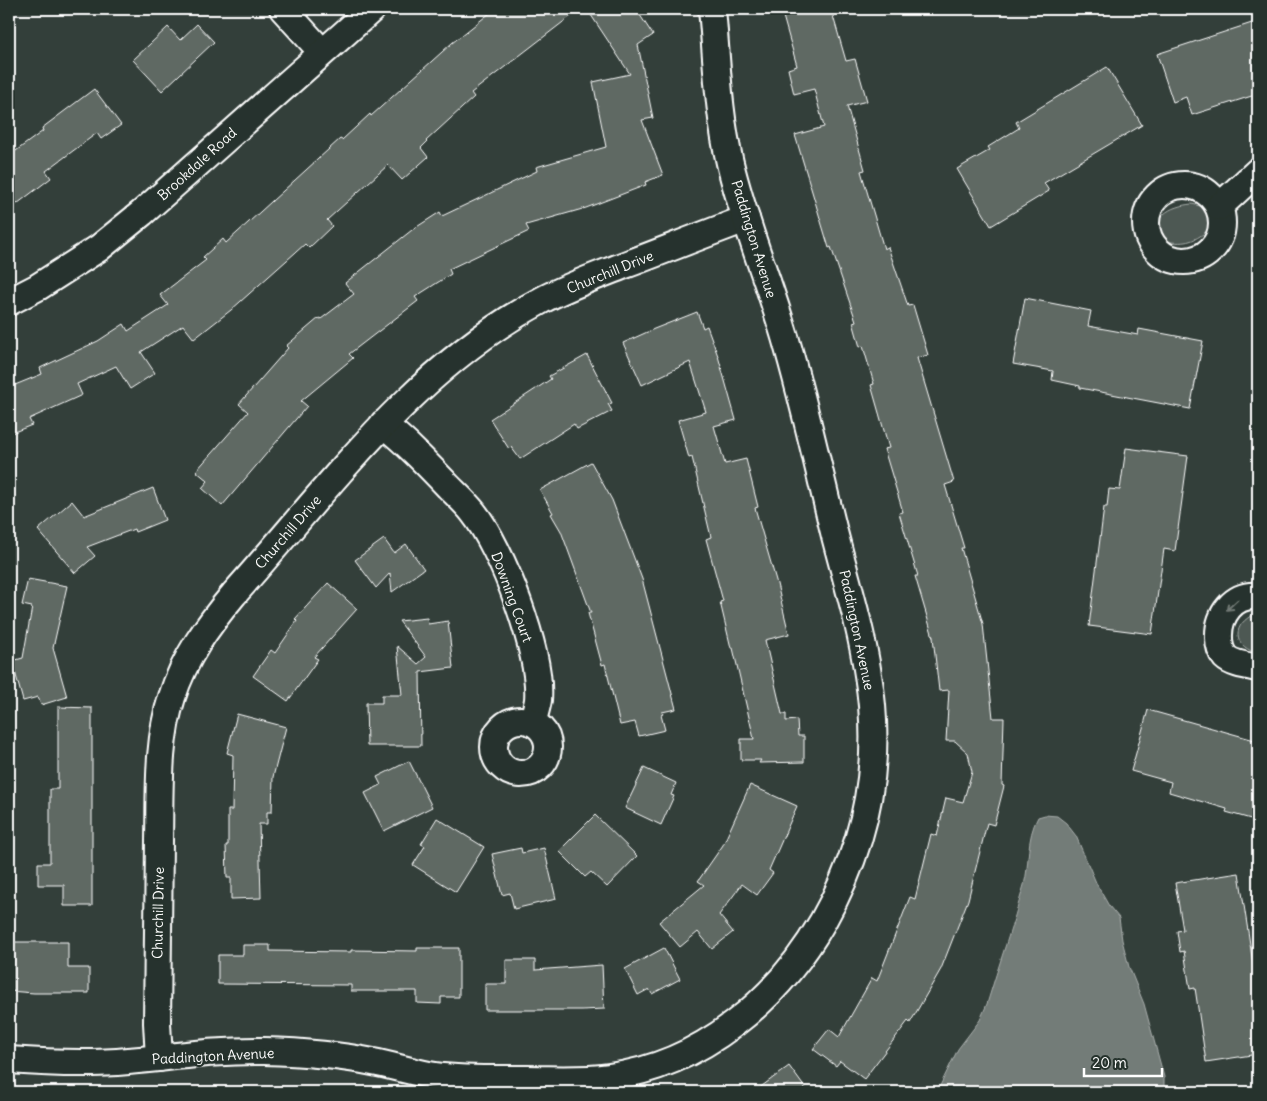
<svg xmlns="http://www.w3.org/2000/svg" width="1267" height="1101" font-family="Delius,sans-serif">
<rect width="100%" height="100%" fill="#333f3a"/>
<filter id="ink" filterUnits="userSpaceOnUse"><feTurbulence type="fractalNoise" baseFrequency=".02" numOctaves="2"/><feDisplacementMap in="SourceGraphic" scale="10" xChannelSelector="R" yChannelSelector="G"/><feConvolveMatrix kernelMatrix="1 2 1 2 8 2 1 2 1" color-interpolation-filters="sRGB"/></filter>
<g filter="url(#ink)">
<!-- green -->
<g fill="#4d5853" stroke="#a6aca9">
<path d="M1192 204 1204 207 1209 217 1208 230C1193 243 1183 244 1164 241 1148 217 1170 206 1192 204Z"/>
<path d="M1251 616H1258V653C1236 648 1230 628 1251 616Z"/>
</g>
<!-- water -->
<path fill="#737b78" stroke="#abb0ae" d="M1045 815 1057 816 1066 823 1076 836 1097 885 1109 906 1119 918 1122 940 1129 967 1144 1004 1164 1077V1092H937L958 1049 980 1020 987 1004C999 964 1013 925 1024 885 1030 863 1026 838 1038 817Z"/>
<!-- building -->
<g fill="#5f6964" stroke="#fff">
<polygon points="495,9 580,9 471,93 474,97 426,141 427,142 421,148 428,157 402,180 388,165 327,220 332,226 309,248 305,244 231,310 194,339 183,325 141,352 155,373 130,389 116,366 77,384 82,395 29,419 32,425 9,434 9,371 15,385 42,374 40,368 98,341 124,324 128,331 168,305 160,295 206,260 203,257 223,239 226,243 340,139 342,140 370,114 371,116 452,43"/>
<polygon points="587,9 636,9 653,35 638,45 653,118 642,120 663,175 645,182 646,185 586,208 526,225 529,231 449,269 451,274 415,297 418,301 349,354 353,358 301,401 307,406 222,506 202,488 208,481 196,471 248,412 239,404 288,348 286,346 319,318 321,319 354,294 345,283 412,230 440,212 442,216 537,171 536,167 606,147 593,82 630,74"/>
<polygon points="781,9 831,9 846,61 855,59 867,101 847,106 865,170 861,171 884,249 888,247 908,306 913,305 928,355 917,358 954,482 945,485 964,548 961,548 983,624 993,718 1004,718 1002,785 1004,786 994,825 987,823 968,900 941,969 910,1023 908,1021 864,1079 840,1061 836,1066 813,1049 829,1029 839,1037 872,978 877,981 910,897 915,899 931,834 937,836 946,798 963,802 972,772 968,753 955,741 946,741 949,690 939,691 933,637 915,576 918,576 899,513 903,512 884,449 889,448 871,385 874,384 863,346 860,347 853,322 856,321 831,247 829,248 795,135 824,127 814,89 794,94 788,69 797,66"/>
<polygon points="1258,21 1258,94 1192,115 1186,97 1173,102 1157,54"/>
<polygon points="197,24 214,42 162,91 133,60 168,27 180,40"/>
<polygon points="1107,67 1142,125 1044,183 1049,191 991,226 957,169 990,150 988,147 1019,128 1016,122"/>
<polygon points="94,89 121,125 101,139 97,133 46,171 51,178 9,210 9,156 43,131 42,128"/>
<polygon points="1025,298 1091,311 1088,326 1138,335 1139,329 1203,341 1190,409 1080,388 1080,386 1052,380 1053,371 1013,364"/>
<polygon points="697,312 703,328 707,326 718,356 736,420 714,426 725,464 746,459 758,507 755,508 777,584 789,634 765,640 782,714 786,714 786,721 797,720 798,736 804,736 804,762 759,763 761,760 741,760 741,739 754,739 733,648 731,648 720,602 723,601 706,539 711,537 692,457 689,458 678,420 706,412 690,362 642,385 623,343 654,329"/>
<polygon points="587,355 612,403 608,404 612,411 577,429 574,424 520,459 511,447 509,449 490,419 551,379 549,376"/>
<polygon points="1126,448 1188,456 1175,551 1164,549 1152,634 1089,626 1104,507 1107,507 1109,489 1120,490"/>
<polygon points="591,462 612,500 642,579 676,709 662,712 663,714 661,715 665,730 639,736 635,722 620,725 605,664 602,665 588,613 591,613 561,531 551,514 553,513 540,490"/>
<polygon points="153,488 165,520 135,532 134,529 87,547 95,556 75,573 38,530 72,501 84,516"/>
<polygon points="384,539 394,553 406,544 424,569 392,592 390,573 376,588 355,560"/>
<polygon points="28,579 67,586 53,648 67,697 41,705 38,697 23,701 12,661 23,658 32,607 22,605"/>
<polygon points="328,583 357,609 314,657 318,659 288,701 253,676 271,650 275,653 297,621 295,619"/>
<polygon points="427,618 428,624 448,621 453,668 420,672 421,746 367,746 366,703 382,703 382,695 402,695 397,646 418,664 426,657 399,621"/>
<polygon points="58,707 92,708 92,906 64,906 64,885 38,885 38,863 50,863 50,789 58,789"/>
<polygon points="1148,710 1258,741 1258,821 1226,812 1227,809 1169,792 1171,782 1131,771"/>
<polygon points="237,714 286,727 273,777 272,812 267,812 267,824 259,824 261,898 231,899 231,878 227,878 226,845 228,845 228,810 232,810 233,755 227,753"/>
<polygon points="409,761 432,807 384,831 365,793 381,785 377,777"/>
<polygon points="644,768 676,783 671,795 674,796 661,825 625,808"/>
<polygon points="750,785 797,806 769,870 773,873 757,895 742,884 719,915 733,932 712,949 698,932 680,947 659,922 704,885 698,881 723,845"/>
<polygon points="595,815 637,856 607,887 591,872 585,877 559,851"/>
<polygon points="437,818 484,847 456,892 413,865 425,846 421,844"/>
<polygon points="521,848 522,853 544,848 556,899 514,909 510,893 502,895 492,854"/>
<polygon points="1239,873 1258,996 1258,1054 1206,1062 1195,988 1190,989 1184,951 1180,952 1177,931 1183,930 1175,883"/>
<polygon points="9,942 68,942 68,968 89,968 89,993 34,993 9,991"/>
<polygon points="243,945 270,945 270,951 351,952 351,950 417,951 417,948 459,948 459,997 441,997 441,1004 417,1003 417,991 351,991 351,985 218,984 218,955 243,955"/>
<polygon points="664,948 680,979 652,994 649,989 638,995 625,969"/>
<polygon points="506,960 535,960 535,970 602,965 604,1009 582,1010 485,1010 485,984 506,984"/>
<polygon points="789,1066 808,1092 754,1092"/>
</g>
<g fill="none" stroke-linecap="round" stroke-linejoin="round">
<!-- minor casing -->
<g stroke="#fff" stroke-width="30">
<g id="minor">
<polyline points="283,9 322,52"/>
<circle cx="1184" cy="223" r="38"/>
<polyline points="1219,207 1258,171"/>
<polyline points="9,302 38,287 99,248 142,213 372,9"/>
<path d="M383 424C408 444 427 464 449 487 457 495 466 503 473 512 502 548 542 653 538 700 537 707 534 715 533 722"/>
<path d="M1258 596C1233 594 1218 615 1219 638 1219 644 1221 652 1225 657 1232 664 1248 666 1258 668"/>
<circle cx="521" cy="747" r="27"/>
<path d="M159 1058 157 1023C158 963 158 902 159 841 160 794 157 743 172 697 184 658 208 625 234 594 328 489 415 367 542 300 568 286 597 276 625 265 665 250 705 234 746 219"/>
<path d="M9 1060C48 1063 88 1065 128 1061 173 1057 218 1050 264 1051 300 1052 338 1055 373 1062 394 1066 415 1073 436 1076 466 1080 497 1079 527 1079 554 1079 582 1081 609 1077 701 1065 778 1000 823 921 866 845 883 762 868 675 861 627 846 579 834 532 818 467 804 402 785 337 768 279 744 222 730 163 718 113 717 60 712 9"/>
</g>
</g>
<!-- minor -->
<use href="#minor" stroke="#26332d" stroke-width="26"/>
</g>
<!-- one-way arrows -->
<defs><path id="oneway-shaft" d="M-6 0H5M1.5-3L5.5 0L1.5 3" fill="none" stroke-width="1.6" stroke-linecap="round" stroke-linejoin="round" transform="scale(1.25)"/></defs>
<use stroke="#727a76" href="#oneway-shaft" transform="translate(1232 605) rotate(137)"/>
</g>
<g text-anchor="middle" stroke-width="4.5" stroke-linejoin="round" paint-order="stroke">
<!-- street labels -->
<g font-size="14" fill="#fff" stroke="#26332d">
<text transform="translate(197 164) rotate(-42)" y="5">Brookdale Road</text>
<text transform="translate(754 239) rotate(73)" y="5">Paddington Avenue</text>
<text transform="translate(610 272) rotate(-22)" y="5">Churchill Drive</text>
<text transform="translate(288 532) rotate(-49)" y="5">Churchill Drive</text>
<text transform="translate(512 597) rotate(70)" y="5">Downing Court</text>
<text transform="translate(857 630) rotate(78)" y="5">Paddington Avenue</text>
<text transform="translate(158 913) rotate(-89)" y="5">Churchill Drive</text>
<text transform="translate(213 1056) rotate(-3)" y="5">Paddington Avenue</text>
</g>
</g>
<!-- margin -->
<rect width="1267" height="1101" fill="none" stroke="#26332d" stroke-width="30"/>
<rect x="15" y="15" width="1237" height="1071" fill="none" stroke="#fff" stroke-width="2" filter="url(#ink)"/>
<!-- scale -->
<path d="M1084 1068v8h78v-8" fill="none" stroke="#ffffff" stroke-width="2.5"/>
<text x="1092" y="1068" font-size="15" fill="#ffffff" stroke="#26332d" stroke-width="4" paint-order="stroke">20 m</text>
</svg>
